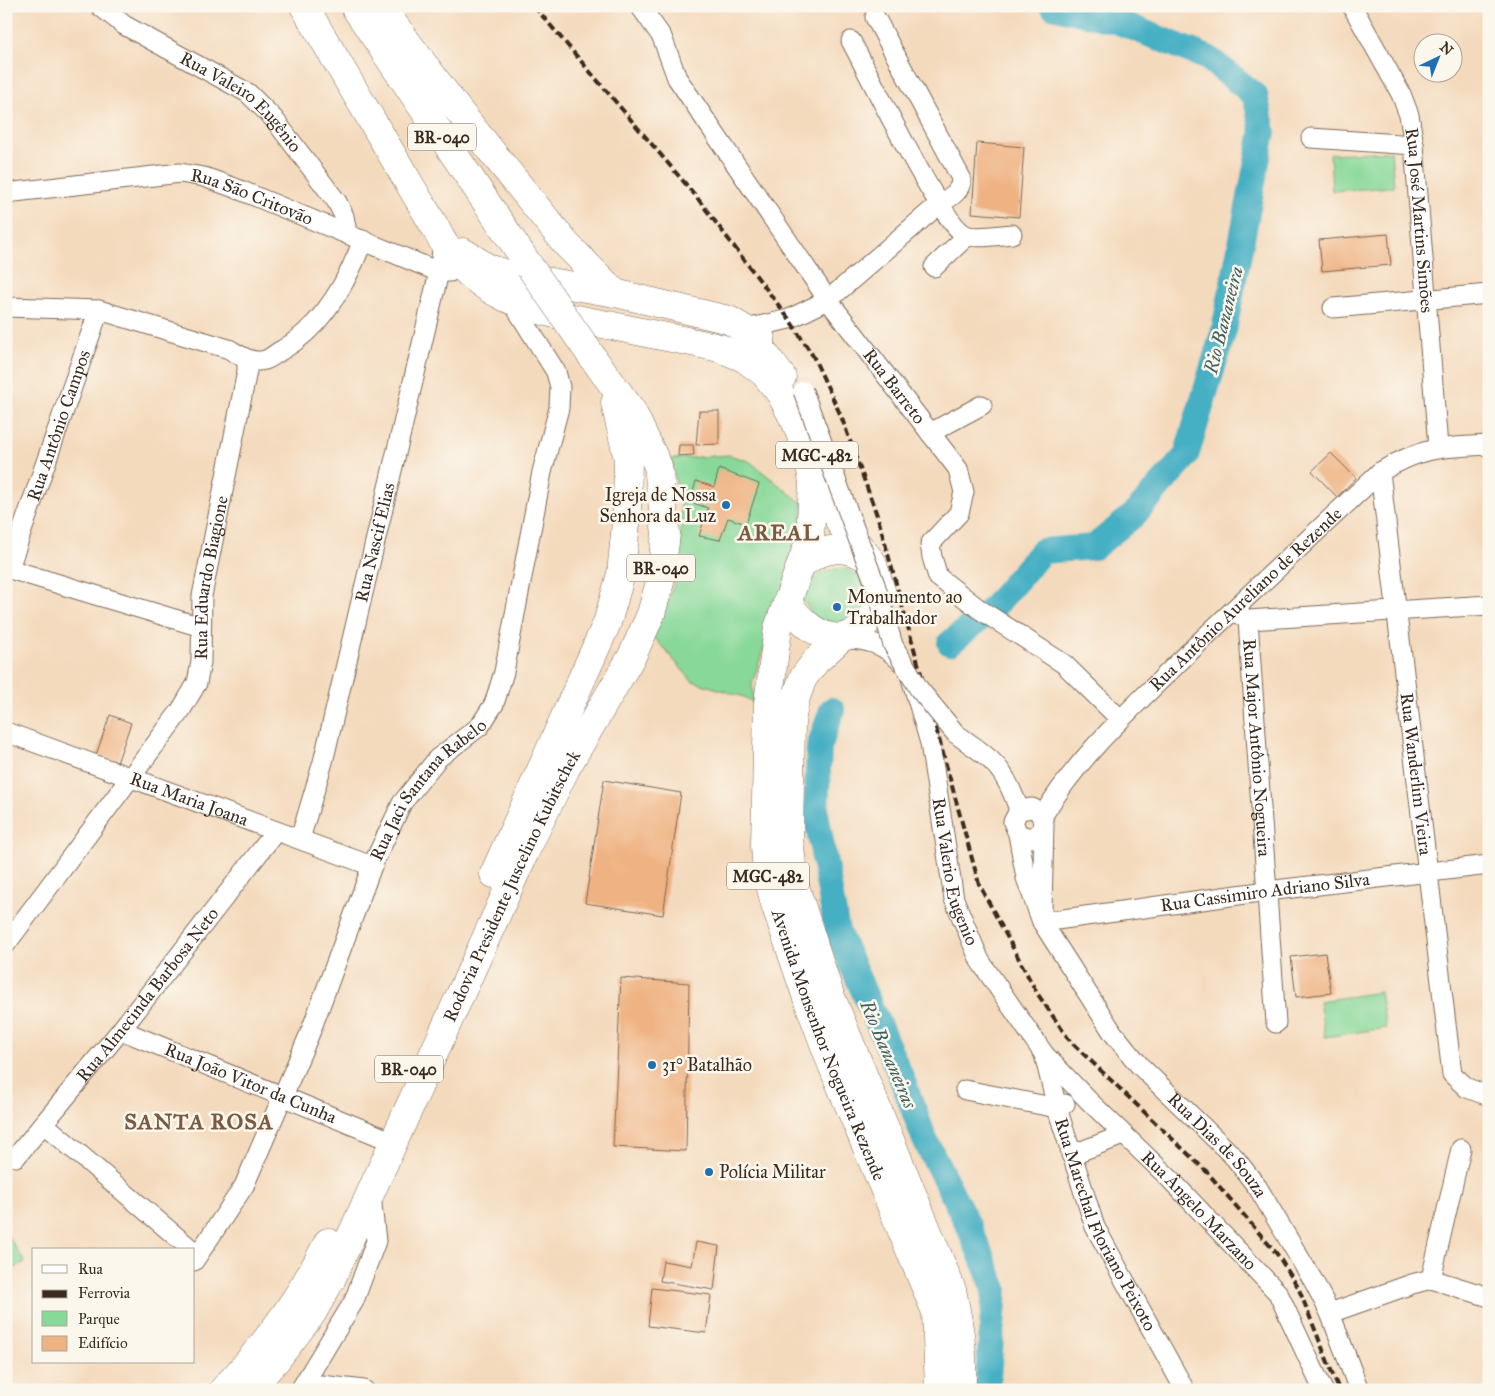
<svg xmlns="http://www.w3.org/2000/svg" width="1495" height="1396" font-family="'IM FELL Great Primer',serif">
<rect width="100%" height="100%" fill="#fbf7ec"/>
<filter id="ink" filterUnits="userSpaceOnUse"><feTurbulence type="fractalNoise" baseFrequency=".02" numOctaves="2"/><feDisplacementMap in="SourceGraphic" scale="10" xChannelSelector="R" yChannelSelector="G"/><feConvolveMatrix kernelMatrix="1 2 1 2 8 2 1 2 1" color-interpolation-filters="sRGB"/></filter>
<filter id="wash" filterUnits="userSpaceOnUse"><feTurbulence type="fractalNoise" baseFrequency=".0096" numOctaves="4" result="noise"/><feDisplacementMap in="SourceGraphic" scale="20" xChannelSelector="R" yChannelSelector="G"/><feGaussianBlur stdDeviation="1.12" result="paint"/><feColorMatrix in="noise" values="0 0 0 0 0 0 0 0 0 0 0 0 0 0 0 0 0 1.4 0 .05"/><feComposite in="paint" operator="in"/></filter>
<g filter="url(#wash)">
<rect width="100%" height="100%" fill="#f4dabd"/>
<!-- green -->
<g fill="#87d899" stroke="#61815c">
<polygon points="1391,151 1394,187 1332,191 1330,154"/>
<polygon points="729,455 749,461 803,504 803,528 752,684 754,703 744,697 692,681 653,636 679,572 681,507 671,459"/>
<path d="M844 568C867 579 868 584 873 609L827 637 803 600C807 578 822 569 844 568Z"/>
<polygon points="1380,992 1386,1028 1325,1037 1319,1001"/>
<polygon points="6,1233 25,1262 6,1273"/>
</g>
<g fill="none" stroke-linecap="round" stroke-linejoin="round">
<!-- river -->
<g stroke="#44afc3" stroke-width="26">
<polyline points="950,643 992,609 1042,551 1094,547 1134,515 1186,456 1224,330 1263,131 1255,95 1208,58 1116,21 1053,6"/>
<polyline points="832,710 819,747 816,813 837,931 900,1074 925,1140 969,1227 995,1289 987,1390"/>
</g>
</g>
<g id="blocks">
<!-- building -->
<g fill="#efb282">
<polygon points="977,143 1024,147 1019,217 972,213"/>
<polygon points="1388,234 1391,265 1322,271 1319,240"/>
<polygon points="699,411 719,411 719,444 696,445"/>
<polygon points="679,445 693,445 694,455 678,456"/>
<polygon points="1331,453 1356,478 1337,497 1312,471"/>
<polygon points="719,469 759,484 746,524 728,518 720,540 699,536 708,508 690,502 696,481 714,487"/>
<polygon points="110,715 131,723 117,763 96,755"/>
<polygon points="604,780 681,793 663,915 585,903"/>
<polygon points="1325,953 1331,993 1296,997 1291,957"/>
<polygon points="621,978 689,983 686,1151 613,1147"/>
<polygon points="696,1242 719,1246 714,1290 660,1281 663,1261 692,1266"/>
<polygon points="652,1288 711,1295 706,1333 648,1326"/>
</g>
</g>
</g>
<g filter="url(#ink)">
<use href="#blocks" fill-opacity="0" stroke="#7c6856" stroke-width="1"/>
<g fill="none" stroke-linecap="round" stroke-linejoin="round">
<!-- minor casing -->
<g stroke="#7c6856" stroke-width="21">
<g id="minor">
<path id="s1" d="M100 6 124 25 248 93 274 119 337 202 344 216 347 233"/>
<path id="s2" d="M640 6 662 37 677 78 828 300 958 469 964 492 959 513 930 544 932 557 938 577 979 609 1064 664 1120 719"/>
<path id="s3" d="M1352 6 1401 94 1409 115 1414 145 1438 447"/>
<path d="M851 41C868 72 942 226 966 235 975 239 1001 235 1012 234"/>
<polyline points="1311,138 1414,145"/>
<path id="s4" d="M6 193 180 173 204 177 235 188 439 272H450"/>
<polyline points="934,267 967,236"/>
<path d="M6 307 99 310 229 349C239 355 252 364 265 360 270 359 276 353 282 350 322 327 347 283 363 240"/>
<polyline points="1333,308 1489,294"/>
<path d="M746 329 789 319 828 300 938 205C949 198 962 192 961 178L875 17"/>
<polyline points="930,433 982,405"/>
<path id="s5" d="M1380 472 1452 1074 1467 1088 1489 1096"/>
<polyline points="6,568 201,627"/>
<path id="s6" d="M9 568 99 310"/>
<polyline points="1237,613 1248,620 1489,605"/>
<path id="s7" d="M1248 620 1276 1023"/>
<path d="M842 638C867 640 884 643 902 663"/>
<path id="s8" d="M911 678 930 743 954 899 980 961 1044 1054 1089 1101 1170 1179 1278 1293 1323 1390"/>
<path id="s9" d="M6 732 372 866"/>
<path d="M956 734C993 760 1004 766 1019 810"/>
<path id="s10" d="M1042 817C1078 757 1128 712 1177 664 1244 599 1312 536 1380 472 1421 447 1442 447 1489 445"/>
<path id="s11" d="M1018 834 1031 838C1044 832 1046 822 1038 811L1032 808 1019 810 1013 822 1018 834 1026 878 1042 922 1113 1033 1140 1066 1235 1158 1258 1188 1314 1282 1330 1313 1359 1390"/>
<path id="s12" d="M300 839 323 762 439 272 443 244"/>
<polyline points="1042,911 1044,823"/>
<path id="s13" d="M1042 922 1267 891 1489 865"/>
<path id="s14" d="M6 944 181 710 197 683 201 662 202 596 247 371V360"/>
<path id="s15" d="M121 1030 379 1136"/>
<path id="s16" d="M1044 1054 1057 1108 1095 1227 1185 1390"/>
<polyline points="965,1090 1057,1108 1065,1104"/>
<polyline points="44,1124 192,1250"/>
<polyline points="1071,1155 1123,1135"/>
<path id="s17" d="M16 1157 121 1030 276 831"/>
<path id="s18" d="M194 1261 244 1186 310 1033 372 866 402 803 438 758 480 726 494 704 504 672 542 472 559 408 560 387 556 372 512 302"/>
<polyline points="1431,1279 1461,1149"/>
<polyline points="1330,1313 1412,1284 1431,1279 1489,1297"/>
<polyline points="300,1390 354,1301 376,1241 371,1195"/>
<polyline points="306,1390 321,1385 364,1390"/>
</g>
</g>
<!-- highway casing -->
<g stroke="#7c6856" stroke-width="29">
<g id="highway">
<path id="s19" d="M304 6 435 227C470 301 536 311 608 325 645 333 683 340 720 348L744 358 764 373 780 393 796 423 808 454 813 482 810 539 778 628 768 703 765 846 767 873 775 904 807 998 832 1065 936 1312 939 1390"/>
<polyline points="354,6 530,267"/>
<polyline points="380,6 458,110 567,245 615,293"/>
<polyline points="463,252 488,268 510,275 615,293 729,320 761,339 761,349 782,377"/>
<path d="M802 564C825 546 847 544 871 561"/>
<path d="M787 602C819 648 858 652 883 597L872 562 840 523 820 462"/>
<path d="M841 638 816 661 803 678 795 700 791 722 789 839 794 883 829 992 952 1290C959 1324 965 1355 961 1390"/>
<polyline points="494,874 607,623 621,574 627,513 628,459 615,403"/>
<path d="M223 1390C266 1345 301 1297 328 1242"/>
<path id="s20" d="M249 1390 277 1359 311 1315 332 1278 524 854 566 768 632 656 651 614 660 582 666 534 658 466 632 411 593 358"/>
</g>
</g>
<!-- minor -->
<use href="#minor" stroke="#fff" stroke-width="19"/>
<!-- highway -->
<use href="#highway" stroke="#fff" stroke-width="28"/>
<!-- rail -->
<polyline stroke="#3b2a1e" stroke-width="4" stroke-dasharray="8 4" stroke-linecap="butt" points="534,6 695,195 789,319 813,356 841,416 878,518 979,884 1037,993 1070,1041 1207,1172 1277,1254 1298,1287 1339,1390"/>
<!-- minor-bridge casing -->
<g stroke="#7c6856" stroke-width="21" stroke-linecap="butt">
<polyline id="minor-bridge" points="803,391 875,584 893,645 919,689 956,734"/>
</g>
<!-- highway-bridge casing -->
<g stroke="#7c6856" stroke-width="29" stroke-linecap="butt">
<polyline id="highway-bridge" points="530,267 593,358"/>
</g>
<!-- minor-bridge -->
<use href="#minor-bridge" stroke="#fff" stroke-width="19"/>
<!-- highway-bridge -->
<use href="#highway-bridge" stroke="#fff" stroke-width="28"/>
</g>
</g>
<!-- markers -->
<g fill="#1f6fb2" stroke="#fbf7ec" stroke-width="2">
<circle cx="726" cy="505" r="5"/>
<circle cx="837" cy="607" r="5"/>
<circle cx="652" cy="1065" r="5"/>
<circle cx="709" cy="1172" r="5"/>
</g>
<g text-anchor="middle" stroke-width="5" stroke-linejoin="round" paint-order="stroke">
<!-- shield labels -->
<g fill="#fbf7ec" stroke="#75685c" stroke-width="1">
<rect x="408" y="123.5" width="68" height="27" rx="4"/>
<rect x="776" y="441.5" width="82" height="27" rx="4"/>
<rect x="627" y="554.5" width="68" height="27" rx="4"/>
<rect x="727" y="862.5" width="82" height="27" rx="4"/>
<rect x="375" y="1055.5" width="68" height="27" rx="4"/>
</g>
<g font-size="16" font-weight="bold" fill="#3b2a1e">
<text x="442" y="143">BR-040</text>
<text x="817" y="461">MGC-482</text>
<text x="661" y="574">BR-040</text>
<text x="768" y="882">MGC-482</text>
<text x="409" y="1075">BR-040</text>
</g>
<!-- street labels -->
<g font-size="18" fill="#3b2a1e" stroke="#fbf7ec">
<text dy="6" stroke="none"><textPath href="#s1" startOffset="172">Rua Valeiro Eugênio</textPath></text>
<text dy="6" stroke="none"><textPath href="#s4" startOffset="251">Rua São Critovão</textPath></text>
<text dy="6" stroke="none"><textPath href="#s3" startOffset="229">Rua José Martins Simões</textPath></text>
<text dy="6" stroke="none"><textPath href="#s2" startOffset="459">Rua Barreto</textPath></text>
<text dy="6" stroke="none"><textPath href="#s6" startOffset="151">Rua Antônio Campos</textPath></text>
<text dy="6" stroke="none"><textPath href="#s12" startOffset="306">Rua Nascif Elias</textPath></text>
<text dy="6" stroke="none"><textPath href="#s14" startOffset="430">Rua Eduardo Biagione</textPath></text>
<text dy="6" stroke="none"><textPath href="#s10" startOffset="299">Rua Antônio Aureliano de Rezende</textPath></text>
<text dy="6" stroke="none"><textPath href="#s7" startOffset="128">Rua Major Antônio Nogueira</textPath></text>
<text dy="6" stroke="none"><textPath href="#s5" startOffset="304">Rua Wanderlim Vieira</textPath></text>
<text dy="6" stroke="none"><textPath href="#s18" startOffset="531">Rua Jaci Santana Rabelo</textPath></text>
<text dy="6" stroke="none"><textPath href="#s9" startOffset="195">Rua Maria Joana</textPath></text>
<text dy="6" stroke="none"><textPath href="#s8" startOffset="199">Rua Valerio Eugenio</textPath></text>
<text dy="6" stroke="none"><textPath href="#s20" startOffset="571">Rodovia Presidente Juscelino Kubitschek</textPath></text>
<text dy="6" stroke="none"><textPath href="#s13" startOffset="225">Rua Cassimiro Adriano Silva</textPath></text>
<text dy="6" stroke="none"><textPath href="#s17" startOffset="209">Rua Almecinda Barbosa Neto</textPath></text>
<text dy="6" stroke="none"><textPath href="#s19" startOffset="1332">Avenida Monsenhor Nogueira Rezende</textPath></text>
<text dy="6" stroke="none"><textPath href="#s15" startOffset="140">Rua João Vitor da Cunha</textPath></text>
<text dy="6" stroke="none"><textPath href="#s11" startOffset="470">Rua Dias de Souza</textPath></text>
<text dy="6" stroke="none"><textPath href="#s8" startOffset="626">Rua Ângelo Marzano</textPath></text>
<text dy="6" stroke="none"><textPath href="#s16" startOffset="182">Rua Marechal Floriano Peixoto</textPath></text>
</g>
<!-- poi labels -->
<g font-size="18" fill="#3b2a1e" stroke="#fbf7ec" text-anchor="start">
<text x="716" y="501" text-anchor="end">Igreja de Nossa<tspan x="716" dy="21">Senhora da Luz</tspan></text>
<text x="847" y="603">Monumento ao<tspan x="847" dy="21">Trabalhador</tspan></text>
<text x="662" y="1071">31° Batalhão</text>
<text x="719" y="1178">Polícia Militar</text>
</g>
<!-- water labels -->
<g font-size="19" font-style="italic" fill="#3f5f60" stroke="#fbf7ec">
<text transform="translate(1223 320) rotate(-76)" y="7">Rio Bananeira</text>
<text transform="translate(889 1054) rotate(67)" y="7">Rio Bananeiras</text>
</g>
<!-- district labels -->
<g font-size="22" font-weight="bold" letter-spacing="1" fill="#7a5a41" stroke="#fbf7ec">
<text x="779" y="540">AREAL</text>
<text x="199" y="1129">SANTA ROSA</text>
</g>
</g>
<!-- margin -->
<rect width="1495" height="1396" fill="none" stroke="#fbf7ec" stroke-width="25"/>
<!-- legend -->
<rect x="32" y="1248" width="162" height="115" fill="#fbf7ec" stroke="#aea59a"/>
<rect x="42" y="1265" width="25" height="8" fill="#ffffff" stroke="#aea59a"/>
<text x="78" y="1274" font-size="15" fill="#3b2a1e">Rua</text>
<rect x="42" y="1290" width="25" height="8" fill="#3b2a1e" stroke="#aea59a"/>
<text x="78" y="1298" font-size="15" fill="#3b2a1e">Ferrovia</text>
<rect x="42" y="1311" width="25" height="15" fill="#87d899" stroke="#aea59a"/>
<text x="78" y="1324" font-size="15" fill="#3b2a1e">Parque</text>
<rect x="42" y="1336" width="25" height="15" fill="#efb282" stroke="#aea59a"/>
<text x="78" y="1348" font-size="15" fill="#3b2a1e">Edifício</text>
<!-- north arrow -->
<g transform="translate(1438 58) rotate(43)"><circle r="24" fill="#fbf7ec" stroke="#aea59a"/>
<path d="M0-4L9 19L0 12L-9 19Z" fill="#1f6fb2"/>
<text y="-8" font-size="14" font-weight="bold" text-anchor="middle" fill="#3b2a1e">N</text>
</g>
</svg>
